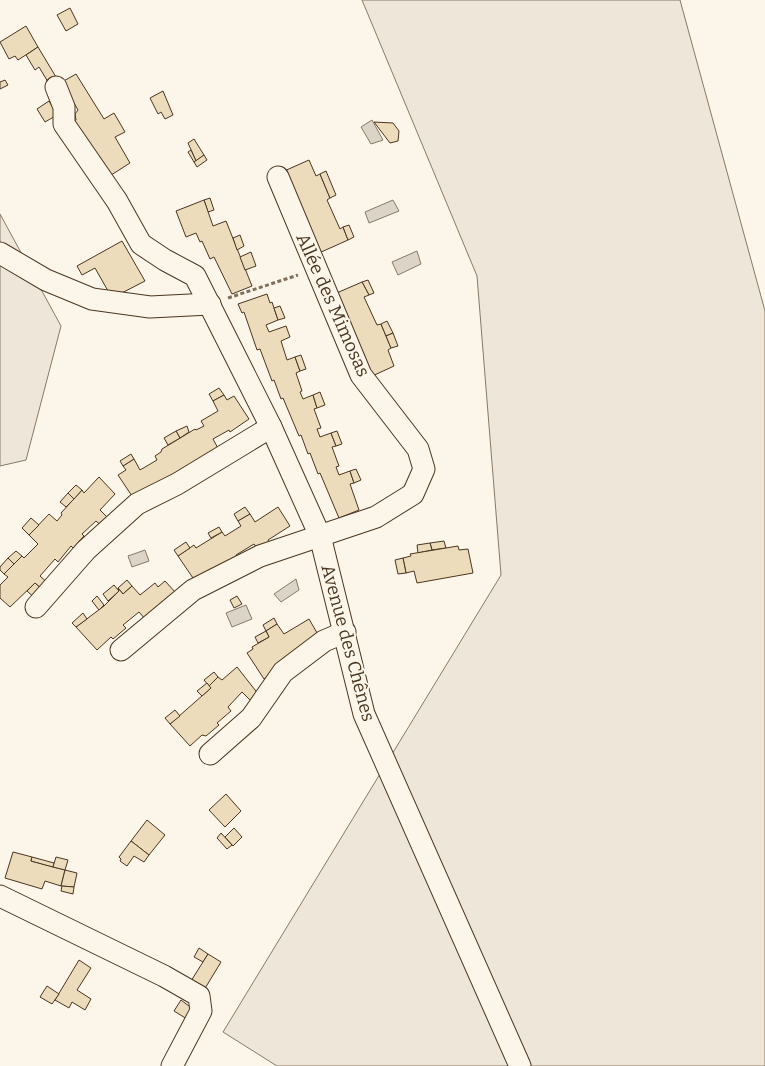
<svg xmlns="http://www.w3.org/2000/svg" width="765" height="1066" font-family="Bitter,serif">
<rect width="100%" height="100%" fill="#fbf6e9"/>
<!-- green -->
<g fill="#ede6d9" stroke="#887966">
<polygon points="362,0 680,0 765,311 765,1066 277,1066 223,1032 501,575 477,276"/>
<polygon points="0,214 61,326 26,460 0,466"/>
</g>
<!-- water -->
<g fill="#dcd4c6" stroke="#887966">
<polygon points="372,120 383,140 371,144 361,127"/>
<polygon points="393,200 399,211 369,223 365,212"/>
<polygon points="417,251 421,264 398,275 392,262"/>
<polygon points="145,550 149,561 132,567 128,556"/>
<polygon points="296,579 299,590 281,602 274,594"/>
<polygon points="246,605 252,619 232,627 226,613"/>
</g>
<!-- building -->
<g fill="#ecdcbc" stroke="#4a3520">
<polygon points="70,8 78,24 66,31 57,15"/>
<polygon points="26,26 38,47 18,60 15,56 9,59 0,42"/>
<polygon points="38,47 56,77 48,82 39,67 35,70 26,55"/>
<polygon points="76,74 104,119 114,113 125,132 115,137 130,163 108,177 72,122 76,120 75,114 78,110 62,82"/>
<polygon points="5,80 8,85 0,89 0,82"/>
<polygon points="163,91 173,115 165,119 161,112 158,114 150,98"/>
<polygon points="49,101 57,115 45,122 37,109"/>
<polygon points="374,122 393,123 399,131 398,141 390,143"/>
<polygon points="194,139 204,155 196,161 188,143"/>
<polygon points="191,150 196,161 194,162 188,152"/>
<polygon points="204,155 207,160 197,167 194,162"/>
<polygon points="309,160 316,176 320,174 330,198 327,200 340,229 343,227 348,240 319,253 282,172"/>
<polygon points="326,171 336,195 330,198 320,174"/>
<polygon points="210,198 214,210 208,212 204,200"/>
<polygon points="204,200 213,226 226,221 252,286 232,294 214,257 210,259 202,241 200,242 196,233 186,237 176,211"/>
<polygon points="349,225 354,237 348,240 343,227"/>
<polygon points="240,235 244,246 237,250 233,238"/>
<polygon points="122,241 145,281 112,298 95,268 82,275 77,266"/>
<polygon points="251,252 256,266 245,270 240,257"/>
<polygon points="368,280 374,293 369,295 362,282"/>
<polygon points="362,282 369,295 364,297 377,325 381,324 391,348 388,350 394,366 368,378 332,295"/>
<polygon points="267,294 270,303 272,302 278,320 266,325 269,332 286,326 290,337 281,341 287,360 295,357 300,371 296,373 302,391 300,392 303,399 313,395 317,408 314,409 321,428 317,429 320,437 331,433 336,446 332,447 339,466 336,467 339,475 350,471 354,483 350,484 359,510 339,518 320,473 318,474 310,453 308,454 301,435 299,436 283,398 281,399 274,380 272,381 260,349 257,350 244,312 242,313 238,304"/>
<polygon points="280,306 285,318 278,320 274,308"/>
<polygon points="387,321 393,333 386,336 381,324"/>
<polygon points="393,333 398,346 391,348 386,336"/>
<polygon points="301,355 306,369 300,371 295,357"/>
<polygon points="219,388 224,395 213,401 209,394"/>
<polygon points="320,392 325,405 317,408 313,395"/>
<polygon points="224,395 227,400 234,396 249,419 230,432 229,430 213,439 220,452 132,496 118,475 126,470 123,466 134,459 140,470 157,460 155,456 161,452 162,449 195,429 196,430 204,426 201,421 218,411 213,401"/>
<polygon points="187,426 189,432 180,438 176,431"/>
<polygon points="176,431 180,438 168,445 164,438"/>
<polygon points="337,431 342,444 336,446 331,433"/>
<polygon points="131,454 134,459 123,466 120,461"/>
<polygon points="356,469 361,480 354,483 350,471"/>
<polygon points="99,477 115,494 100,510 111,521 105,529 96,521 82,534 84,536 73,548 71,546 58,562 55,559 40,576 51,586 45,592 35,583 10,607 0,598 0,585 8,577 4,574 22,556 24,558 38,544 29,535 49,514 57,521 62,515 61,513 82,490 84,493"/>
<polygon points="76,485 82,490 74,499 68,493"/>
<polygon points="68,493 74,499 66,507 60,502"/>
<polygon points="245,507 250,514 238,521 234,514"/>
<polygon points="278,507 290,526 268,540 269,542 258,550 254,544 236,555 238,558 195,581 178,556 194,545 196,548 222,532 225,536 241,526 238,521 250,514 255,522"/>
<polygon points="31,518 39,525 29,535 22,528"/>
<polygon points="219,527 222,532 211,538 208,533"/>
<polygon points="444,541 446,548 432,550 430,543"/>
<polygon points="186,542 190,548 178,556 174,550"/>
<polygon points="430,543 432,550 418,553 417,545"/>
<polygon points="458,546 459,550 468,549 473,573 417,583 414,571 406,573 403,558 411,556 410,554"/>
<polygon points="16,551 22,556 14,564 8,558"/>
<polygon points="8,558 14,564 4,574 0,570 0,567"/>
<polygon points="403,558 406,573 398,574 395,560"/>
<polygon points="127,580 132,586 123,594 118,588"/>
<polygon points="165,581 176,593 146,620 139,612 123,625 126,628 113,639 111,637 97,650 76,627 104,606 119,591 118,588 123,594 132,586 140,595 155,583 158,587"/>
<polygon points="35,583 45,592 38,601 27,591"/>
<polygon points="114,585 119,591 108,601 103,594"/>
<polygon points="97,596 104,605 99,610 92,601"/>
<polygon points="237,596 242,604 234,608 230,600"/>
<polygon points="83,613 87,619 76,627 72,623"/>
<polygon points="274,618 277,624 266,631 263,625"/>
<polygon points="309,619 320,638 264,679 247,653 253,649 252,647 269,637 266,631 277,624 284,634"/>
<polygon points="266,631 269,637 258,643 255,637"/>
<polygon points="237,667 259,695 252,702 242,692 228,707 231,711 217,723 219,725 206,736 202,735 190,746 170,724 211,688 209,686 218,677 222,680"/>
<polygon points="214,672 218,677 209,686 204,680"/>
<polygon points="207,683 211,688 202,696 197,691"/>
<polygon points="175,710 180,716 170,724 165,718"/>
<polygon points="226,794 241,811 225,827 209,810"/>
<polygon points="147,820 165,835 149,855 131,841"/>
<polygon points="234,828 242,837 233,846 225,837"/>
<polygon points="221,833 232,845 227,849 217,838"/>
<polygon points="131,841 149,855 144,862 134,856 127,866 120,861 121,859 119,857"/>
<polygon points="13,852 32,857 31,861 65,870 61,886 45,881 42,889 5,878"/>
<polygon points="32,857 54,863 53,867 31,861"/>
<polygon points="56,857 68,860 65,870 53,867"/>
<polygon points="65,870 77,873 74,887 61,886"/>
<polygon points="62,886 74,887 73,894 61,891"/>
<polygon points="199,948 208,954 203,962 194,957"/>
<polygon points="208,954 221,962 204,990 191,981"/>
<polygon points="79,960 91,968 77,990 91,999 85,1010 72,1002 69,1008 55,1000"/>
<polygon points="47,986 59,994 52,1004 40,997"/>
<polygon points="181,1000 193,1009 187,1019 174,1011"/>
</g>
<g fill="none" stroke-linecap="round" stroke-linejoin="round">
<!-- minor casing -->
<g stroke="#4a3520" stroke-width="23">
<g id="minor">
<polyline points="56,87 64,107 64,124 117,201 141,244 165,260 195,276 271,427 320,536 364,714 520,1066"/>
<polyline points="0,253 46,280 92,299 150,307 210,304"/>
<polyline points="36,607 86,550 137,504 177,484 271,427"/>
<polyline points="121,650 193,590 260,556 376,517 413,494 424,469 418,449 361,375 278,177"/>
<polyline points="210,754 251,718 283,672 324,641 345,632"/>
<polyline points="0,896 164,976 199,996 201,1011 172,1066"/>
</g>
</g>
<!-- path -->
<polyline stroke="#7f6f5c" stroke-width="3" stroke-dasharray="4 2.5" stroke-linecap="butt" points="228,298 298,275"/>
<!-- minor -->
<use href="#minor" stroke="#fbf6e9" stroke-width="21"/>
</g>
<g text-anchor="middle" stroke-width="4" stroke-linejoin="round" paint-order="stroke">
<!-- street labels -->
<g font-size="18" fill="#4a3520" stroke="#fbf6e9">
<text transform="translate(333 305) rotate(66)" y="6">Allée des Mimosas</text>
<text transform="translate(348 643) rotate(75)" y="6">Avenue des Chênes</text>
</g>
</g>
</svg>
